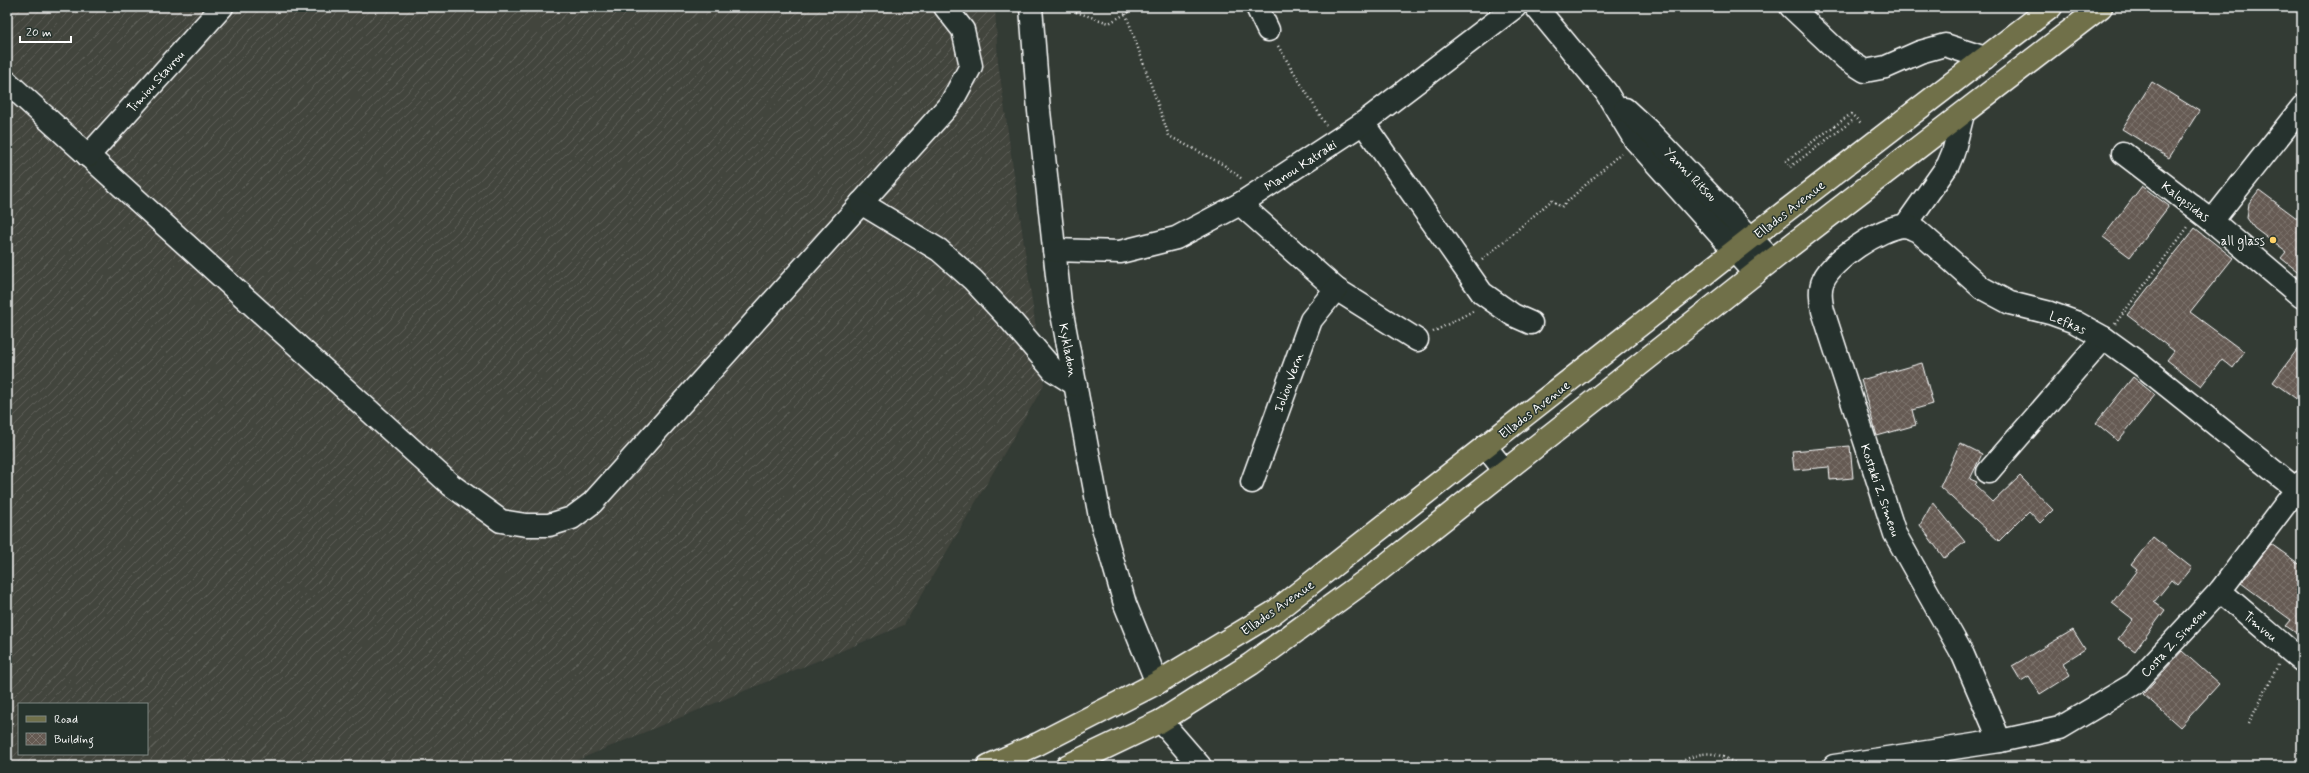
<svg xmlns="http://www.w3.org/2000/svg" width="2309" height="773" font-family="Mynerve,sans-serif">
<defs>
<pattern id="industrial-furrows" width="10" height="10" patternUnits="userSpaceOnUse"><rect width="10" height="10" fill="#42443d"/><path d="M-1 1l2-2M0 10L10 0M9 11l2-2" fill="none" stroke="#5e605a"/></pattern>
<pattern id="building-cross-hatch" width="8" height="8" patternUnits="userSpaceOnUse"><rect width="8" height="8" fill="#655a52"/><path d="M0 0l8 8M0 8l8-8" fill="none" stroke="#7c736c"/></pattern>
</defs>
<rect width="100%" height="100%" fill="#333b34"/>
<filter id="ink" filterUnits="userSpaceOnUse"><feTurbulence type="fractalNoise" baseFrequency=".025" numOctaves="2"/><feDisplacementMap in="SourceGraphic" scale="8" xChannelSelector="R" yChannelSelector="G"/><feConvolveMatrix kernelMatrix="1 2 1 2 8 2 1 2 1" color-interpolation-filters="sRGB"/></filter>
<g filter="url(#ink)">
<!-- industrial -->
<path fill="url(#industrial-furrows)" fill-rule="evenodd" d="M7 7H995L998 62 1044 385 904 625 563 766H7ZM19 704H147V754H19Z"/>
<!-- building -->
<g fill="url(#building-cross-hatch)" stroke="#fff">
<polygon points="2152,82 2199,111 2169,158 2122,129"/>
<polygon points="2142,186 2169,206 2130,257 2103,237"/>
<polygon points="2259,190 2302,222 2302,275 2281,258 2286,252 2254,228 2247,218 2249,203"/>
<polygon points="2195,228 2233,258 2190,312 2244,352 2233,368 2222,359 2201,386 2167,360 2174,351 2127,315"/>
<polygon points="2302,343 2302,403 2273,382"/>
<polygon points="1922,363 1933,404 1912,410 1916,425 1877,436 1861,380"/>
<polygon points="2133,377 2155,395 2118,441 2096,423"/>
<polygon points="1960,443 1982,454 1970,479 1977,482 1975,485 1993,502 2020,476 2053,510 2040,523 2029,511 1999,541 1940,487"/>
<polygon points="1850,446 1853,478 1830,480 1829,467 1794,470 1792,451"/>
<polygon points="1933,502 1965,542 1944,558 1920,525"/>
<polygon points="2153,537 2192,568 2178,585 2172,580 2154,602 2165,610 2135,651 2118,639 2133,619 2112,603 2137,570 2131,565"/>
<polygon points="2271,544 2302,566 2302,637 2286,626 2291,620 2241,583"/>
<polygon points="2073,630 2085,649 2063,663 2070,675 2040,694 2029,676 2021,681 2012,666"/>
<polygon points="2182,651 2219,684 2180,727 2143,694"/>
</g>
<g fill="none" stroke-linecap="round" stroke-linejoin="round">
<!-- minor casing -->
<g stroke="#fff" stroke-width="25">
<g id="minor">
<polyline points="1031,7 1039,111 1060,303 1100,517 1125,604 1157,683"/>
<polyline points="1257,7 1268,30"/>
<polyline points="1536,7 1606,92 1635,140 1755,274"/>
<polyline points="1791,7 1846,59 1865,71 1886,67 1920,52 1945,45 1985,58"/>
<polyline points="7,82 451,485 501,521 526,525 549,525 572,518 592,503 951,103 971,66 963,30 945,7"/>
<polyline points="1625,109 1650,132 1772,260"/>
<polyline points="1363,123 1482,293 1513,315 1531,323"/>
<polyline points="2123,153 2212,221 2302,297"/>
<polyline points="88,156 222,7"/>
<polyline points="861,203 939,250 973,280 1012,322 1054,371 1076,385"/>
<polyline points="1240,204 1336,289 1417,340"/>
<polyline points="2212,221 2302,107"/>
<polyline points="1905,226 1948,165 1953,153 1963,114"/>
<polyline points="1054,250 1120,252 1176,238 1240,204 1363,123 1515,7"/>
<polyline points="1485,446 1505,471"/>
<polyline points="1988,472 2104,338"/>
<polyline points="1252,482 1311,320 1336,289"/>
<polyline points="2220,591 2302,661"/>
<polyline points="1161,721 1200,766"/>
<path d="M2000 741 1963 655 1895 534 1823 311C1821 302 1819 290 1823 281 1831 260 1881 228 1903 226 1908 226 1913 229 1918 231L1982 288 2010 303 2050 313 2075 322 2104 338 2140 364 2296 489"/>
<polyline points="1834,766 2000,741 2060,728 2134,684 2220,591 2302,482"/>
</g>
</g>
<!-- major casing -->
<g stroke="#fff" stroke-width="25">
<g id="major">
<polyline points="988,766 1038,744 1157,683 1273,613 1752,237 2051,7"/>
<polyline points="1067,766 1161,721 1251,664 1372,576 1772,260 2101,7"/>
</g>
</g>
<!-- path -->
<g stroke="#fff" stroke-width="2.5" stroke-dasharray="1 3" stroke-linecap="butt">
<polyline points="1061,7 1109,23 1138,7"/>
<polyline points="1126,14 1169,136 1224,165 1242,179"/>
<polyline points="1278,46 1326,125"/>
<polyline points="1852,121 1790,167 1786,161 1851,114 1861,123"/>
<polyline points="1482,260 1552,200 1561,207 1621,153"/>
<polyline points="2115,324 2188,227"/>
<polyline points="1433,332 1473,311"/>
<polyline points="2249,723 2278,665"/>
<path d="M1674 766C1699 751 1714 748 1739 766"/>
</g>
<!-- minor -->
<use href="#minor" stroke="#26332d" stroke-width="22"/>
<!-- major -->
<use href="#major" stroke="#70704a" stroke-width="22"/>
</g>
</g>
<!-- markers -->
<circle fill="#ffd166" stroke="#26332d" stroke-width="1.5" cx="2273" cy="240" r="4"/>
<g text-anchor="middle" stroke-width="3" stroke-linejoin="round" paint-order="stroke">
<!-- street labels -->
<g font-size="13" fill="#fff" stroke="#26332d">
<text transform="translate(155 81) rotate(-48)" y="5">Timiou Stavrou</text>
<text transform="translate(1300 165) rotate(-33)" y="5">Manou Katraki</text>
<text transform="translate(1691 174) rotate(46)" y="5">Yanni Ritsou</text>
<text transform="translate(2186 201) rotate(38)" y="5">Kalopsidas</text>
<text transform="translate(1789 209) rotate(-38)" y="5">Ellados Avenue</text>
<text transform="translate(2068 322) rotate(23)" y="5">Lefkas</text>
<text transform="translate(1069 350) rotate(79)" y="5">Kykladon</text>
<text transform="translate(1288 382) rotate(-70)" y="5">Ioliou Vern</text>
<text transform="translate(1534 409) rotate(-38)" y="5">Ellados Avenue</text>
<text transform="translate(1881 490) rotate(71)" y="5">Kostaki Z. Simeou</text>
<text transform="translate(1277 607) rotate(-35)" y="5">Ellados Avenue</text>
<text transform="translate(2261 626) rotate(40)" y="5">Timvou</text>
<text transform="translate(2173 642) rotate(-47)" y="5">Costa Z. Simeou</text>
</g>
<!-- poi labels -->
<g font-size="13" fill="#fff" stroke="#26332d" text-anchor="end">
<text x="2265" y="245">all glass</text>
</g>
</g>
<!-- margin -->
<rect width="2309" height="773" fill="none" stroke="#26332d" stroke-width="24"/>
<rect x="12" y="12" width="2285" height="749" fill="none" stroke="#fff" stroke-width="1.5" filter="url(#ink)"/>
<!-- legend -->
<rect x="18" y="703" width="130" height="52" fill="#26332d" stroke="#7d8581"/>
<rect x="26" y="716" width="20" height="6" fill="#70704a" stroke="#7d8581"/>
<text x="54" y="723" font-size="12" fill="#ffffff">Road</text>
<rect x="26" y="733" width="20" height="12" fill="url(#building-cross-hatch)" stroke="#7d8581"/>
<text x="54" y="743" font-size="12" fill="#ffffff">Building</text>
<!-- scale -->
<path d="M20 36v6h51v-6" fill="none" stroke="#ffffff" stroke-width="2"/>
<text x="26" y="36" font-size="12" fill="#ffffff" stroke="#26332d" stroke-width="3" paint-order="stroke">20 m</text>
</svg>
